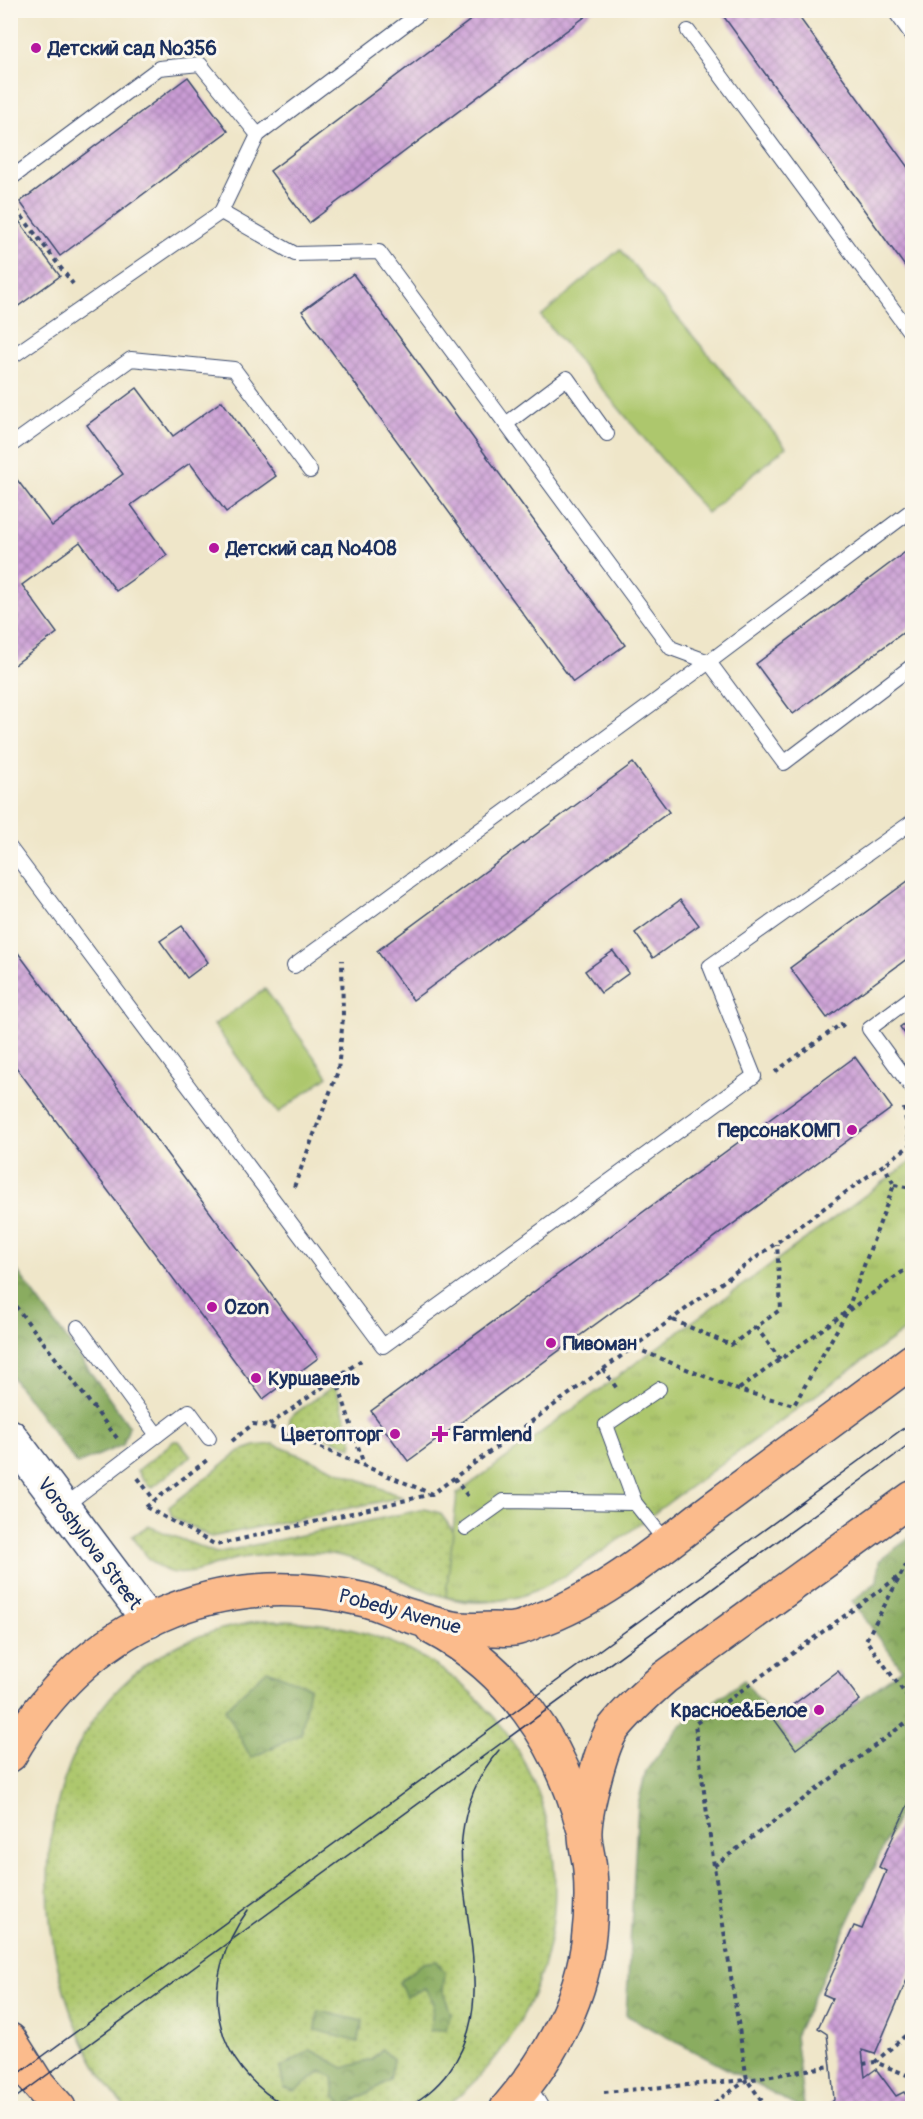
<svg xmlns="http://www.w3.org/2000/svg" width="923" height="2119" font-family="Pangolin,sans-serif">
<defs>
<pattern id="grass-dots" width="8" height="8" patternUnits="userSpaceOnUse" patternTransform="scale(1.5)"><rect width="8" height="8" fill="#adc76d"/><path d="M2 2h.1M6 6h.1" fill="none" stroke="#94ab61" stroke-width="1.8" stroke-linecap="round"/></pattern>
<pattern id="forest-crowns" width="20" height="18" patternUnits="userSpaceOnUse" patternTransform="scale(1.5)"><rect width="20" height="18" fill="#8aac60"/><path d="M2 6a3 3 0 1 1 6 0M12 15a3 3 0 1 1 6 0" fill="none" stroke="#708c52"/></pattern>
<pattern id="park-tufts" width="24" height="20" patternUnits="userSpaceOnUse" patternTransform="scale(1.5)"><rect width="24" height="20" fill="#adc76d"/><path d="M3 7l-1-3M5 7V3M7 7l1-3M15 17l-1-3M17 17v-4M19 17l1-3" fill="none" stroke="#94ab61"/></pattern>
<pattern id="building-cross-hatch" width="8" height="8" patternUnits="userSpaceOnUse" patternTransform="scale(1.5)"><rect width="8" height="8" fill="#cb9dd5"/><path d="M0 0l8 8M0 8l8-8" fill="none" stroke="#a480b0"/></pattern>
</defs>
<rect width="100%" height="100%" fill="#fbf7ec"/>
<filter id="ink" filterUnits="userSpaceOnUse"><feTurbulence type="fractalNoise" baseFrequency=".0167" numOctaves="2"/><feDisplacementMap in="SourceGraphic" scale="12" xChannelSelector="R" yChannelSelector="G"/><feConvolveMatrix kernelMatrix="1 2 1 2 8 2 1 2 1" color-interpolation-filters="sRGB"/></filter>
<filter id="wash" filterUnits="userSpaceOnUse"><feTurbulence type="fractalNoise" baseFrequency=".008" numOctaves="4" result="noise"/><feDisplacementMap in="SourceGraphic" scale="24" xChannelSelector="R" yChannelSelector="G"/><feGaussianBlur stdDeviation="1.35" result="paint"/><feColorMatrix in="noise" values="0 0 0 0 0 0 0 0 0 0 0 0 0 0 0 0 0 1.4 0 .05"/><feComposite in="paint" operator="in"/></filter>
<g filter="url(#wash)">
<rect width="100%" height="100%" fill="#efe6c9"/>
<!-- grass -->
<g fill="url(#grass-dots)" stroke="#647b66" stroke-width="1.5">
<polygon points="335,1385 353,1443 352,1447 289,1423 290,1417"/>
<polygon points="174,1441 179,1441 191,1456 153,1487 148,1485 137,1471"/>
<polygon points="273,1444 402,1497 211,1537 172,1517 169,1507 240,1451 255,1446"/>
<path d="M425 1509 440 1513 471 1555 578 1566C546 1587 513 1604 473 1602 418 1599 373 1554 318 1553 290 1552 263 1554 236 1559 216 1563 191 1578 170 1572 152 1567 142 1550 132 1536L148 1526 216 1553Z"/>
<path d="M264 1621C308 1620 351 1625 393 1643 588 1726 609 1983 444 2108H125C0 1956 15 1649 264 1621Z"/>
</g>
<!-- forest -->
<g fill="url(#forest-crowns)" stroke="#526e5f" stroke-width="1.5">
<polygon points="11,1262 129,1426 123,1445 77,1464 11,1376"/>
<polygon points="912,1536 912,1786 795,2036 804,2108 800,2108 626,2015 638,1804 646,1771 680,1726 744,1680 796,1748 902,1669 852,1601 877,1582 879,1561"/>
<polygon points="267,1670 309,1687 301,1734 251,1758 225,1709"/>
<polygon points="437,1961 445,1973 443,1991 451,2014 446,2029 430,2031 434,2003 425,1988 406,1997 399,1982 423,1963"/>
<polygon points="318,2011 363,2021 358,2042 316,2030"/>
<polygon points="382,2049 393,2059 390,2080 345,2106 335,2097 333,2076 321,2072 295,2091 284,2088 280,2068 311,2050 344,2068 371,2060"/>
</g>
<!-- park -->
<path fill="url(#park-tufts)" stroke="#647b66" stroke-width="1.5" d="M912 1161V1325C832 1383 752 1441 672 1500 630 1531 575 1576 527 1594 501 1604 473 1602 446 1597L457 1494Z"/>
<!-- garden -->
<g fill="#adc76d" stroke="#647b66" stroke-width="1.5">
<polygon points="620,249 786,447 707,513 541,316"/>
<polygon points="265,989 328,1076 278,1113 214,1025"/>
</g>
<g id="blocks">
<!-- building -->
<g fill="url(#building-cross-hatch)">
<polygon points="484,10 594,10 309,223 270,171"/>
<polygon points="719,10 794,10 912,173 912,276"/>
<polygon points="188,77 228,131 60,256 20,202"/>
<polygon points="19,221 60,276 10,312 10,228"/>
<polygon points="353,274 625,645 573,682 302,311"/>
<polygon points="137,388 173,436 222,401 276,476 226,512 190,463 131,505 167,555 116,591 80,542 22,585 57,633 10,668 10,480 15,477 52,526 123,474 87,425"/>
<polygon points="912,547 912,626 793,714 756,664"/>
<polygon points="633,763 669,812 413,1000 377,951"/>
<polygon points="912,878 912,955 827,1018 790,968"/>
<polygon points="680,900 699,925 653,958 635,933"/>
<polygon points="182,926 208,962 187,978 160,941"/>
<polygon points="10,942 318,1358 263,1399 10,1059"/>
<polygon points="613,951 629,973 601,993 585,971"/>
<polygon points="912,1018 912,1044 900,1027"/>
<polygon points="855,1057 892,1108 408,1461 371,1411"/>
<polygon points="838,1671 860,1700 796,1749 774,1719"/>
<polygon points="912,1796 912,1968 875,2054 862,2050 865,2077 876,2069 896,2096 904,2092 912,2104 912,2108 828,2108 827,2106 834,2100 831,2066 827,2034 818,2028 832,1998 823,1994 854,1926 862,1929 886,1871 879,1867"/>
</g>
</g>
</g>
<g filter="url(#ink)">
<use href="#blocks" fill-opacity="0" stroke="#3b4a6e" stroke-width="1.5"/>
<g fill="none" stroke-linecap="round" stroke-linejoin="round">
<!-- service casing -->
<g stroke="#3b4a6e" stroke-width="16">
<g id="service">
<polyline points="894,10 912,35"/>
<polyline points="688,31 912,335"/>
<polyline points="10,179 159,68 200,64 258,135"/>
<polyline points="221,212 295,254 379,252 671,648 709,662 784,763 912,666"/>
<polyline points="10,358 221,212 258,135 424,10"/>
<polyline points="506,424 567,378 607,434"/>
<polyline points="10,446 131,359 234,369 310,471"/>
<polyline points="10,848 383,1346 754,1076 710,966 912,822"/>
<polyline points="294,966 709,662 912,510"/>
<polyline points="912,997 869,1029 912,1088"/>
<polyline points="78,1327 157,1435"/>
<polyline points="659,1389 606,1425 635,1503 667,1543"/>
<polyline points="63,1507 189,1411 209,1438"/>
<polyline points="466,1528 504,1501 635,1503"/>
<polyline points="528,2084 542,2108"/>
</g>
</g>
<!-- tertiary casing -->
<g stroke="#3b4a6e" stroke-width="36">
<polyline id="tertiary" points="10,1436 149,1621"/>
</g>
<!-- primary casing -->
<g stroke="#3b4a6e" stroke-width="36">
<g id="primary">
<path d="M432 1628C510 1669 561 1743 583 1827"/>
<path d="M10 1755C85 1624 218 1564 365 1600 381 1604 395 1612 410 1616 426 1621 445 1628 461 1629 472 1630 483 1629 493 1629 500 1629 508 1630 514 1629 523 1628 531 1623 539 1620 601 1599 664 1545 716 1506 782 1457 847 1409 912 1361"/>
<polyline points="10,2040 37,2083 59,2108"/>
<path d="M507 2108C548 2061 579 2006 588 1943 591 1919 592 1895 590 1870 589 1857 584 1843 585 1830 586 1808 601 1746 613 1729 628 1710 646 1694 664 1678L912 1498"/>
</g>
</g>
<!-- path -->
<g stroke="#3b4a6e" stroke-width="4" stroke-dasharray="4.5 4.5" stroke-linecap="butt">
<polyline points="11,202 73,284"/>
<polyline points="775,1072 841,1024 846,1030"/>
<polyline points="904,1108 910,1145"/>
<polyline points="894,1185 912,1188"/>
<polyline points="294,1187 338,1071 343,1017 342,960"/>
<polyline points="10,1299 117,1438"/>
<polyline points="673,1320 731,1345 781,1309 777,1244"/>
<polyline points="756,1327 780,1359"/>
<polyline points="635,1348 738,1390 794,1405 846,1314 894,1185 884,1165"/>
<polyline points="603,1369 618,1390"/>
<polyline points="336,1378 364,1465"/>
<polyline points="739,1389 912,1265"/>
<polyline points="269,1425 363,1359"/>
<polyline points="232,1441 253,1424 268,1426 432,1494 912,1144"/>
<polyline points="138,1478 155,1501"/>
<polyline points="454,1478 470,1499"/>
<polyline points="146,1507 207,1460"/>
<polyline points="146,1507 216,1545 432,1494"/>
<polyline points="911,1556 866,1640 912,1703"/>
<polyline points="714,1866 912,1718"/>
<polyline points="912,2030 875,2062 912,2077"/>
<polyline points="863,2064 875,2062"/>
<polyline points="604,2092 747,2080"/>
<polyline points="707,2108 747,2080 831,2066"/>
<polyline points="767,2108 747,2080 714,1866 695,1724 901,1575"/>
</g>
<!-- service -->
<use href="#service" stroke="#fff" stroke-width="14"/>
<!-- tertiary -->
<use href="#tertiary" stroke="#fff" stroke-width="33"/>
<!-- primary -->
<use href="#primary" stroke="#fbbb8c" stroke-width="33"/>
<!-- tram -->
<g stroke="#1b2f5e" stroke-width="1.5">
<path d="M248 1910C196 1981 210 2065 289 2108"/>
<polyline points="10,2080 912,1422"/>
<polyline points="10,2102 912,1443"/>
<path d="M403 2108C421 2101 438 2086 449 2071 489 2018 471 1948 464 1888 462 1871 460 1854 462 1838 465 1806 478 1774 499 1750"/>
</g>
</g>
</g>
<!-- markers -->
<g fill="#b5179e" stroke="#fbf7ec" stroke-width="2">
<circle cx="36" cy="48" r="6"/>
<circle cx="214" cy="548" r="6"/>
<circle cx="852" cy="1130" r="6"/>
<circle cx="212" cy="1307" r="6"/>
<circle cx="551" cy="1343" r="6"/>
<circle cx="256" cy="1378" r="6"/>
<circle cx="395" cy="1434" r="6"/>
<path d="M437 1425h6v6h6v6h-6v6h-6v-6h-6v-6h6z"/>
<circle cx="819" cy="1710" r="6"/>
</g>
<g text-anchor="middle" stroke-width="6" stroke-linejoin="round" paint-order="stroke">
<!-- poi labels -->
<g font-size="20" font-weight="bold" fill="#1b2f5e" stroke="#fbf7ec" text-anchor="start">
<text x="48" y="55">Детский сад №356</text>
<text x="226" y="555">Детский сад №408</text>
<text x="840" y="1137" text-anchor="end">ПерсонаКОМП</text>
<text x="224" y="1314">Ozon</text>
<text x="563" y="1350">Пивоман</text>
<text x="268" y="1385">Куршавель</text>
<text x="383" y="1441" text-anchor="end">Цветопторг</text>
<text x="452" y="1441">Farmlend</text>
<text x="807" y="1717" text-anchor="end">Красное&amp;Белое</text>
</g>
<!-- street labels -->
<g font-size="20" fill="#1b2f5e" stroke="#fbf7ec">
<text transform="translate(90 1543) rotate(53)" y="7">Voroshylova Street</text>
<text transform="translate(400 1611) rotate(15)" y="7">Pobedy Avenue</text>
</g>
</g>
<!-- margin -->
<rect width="923" height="2119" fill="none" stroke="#fbf7ec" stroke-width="36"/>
</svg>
